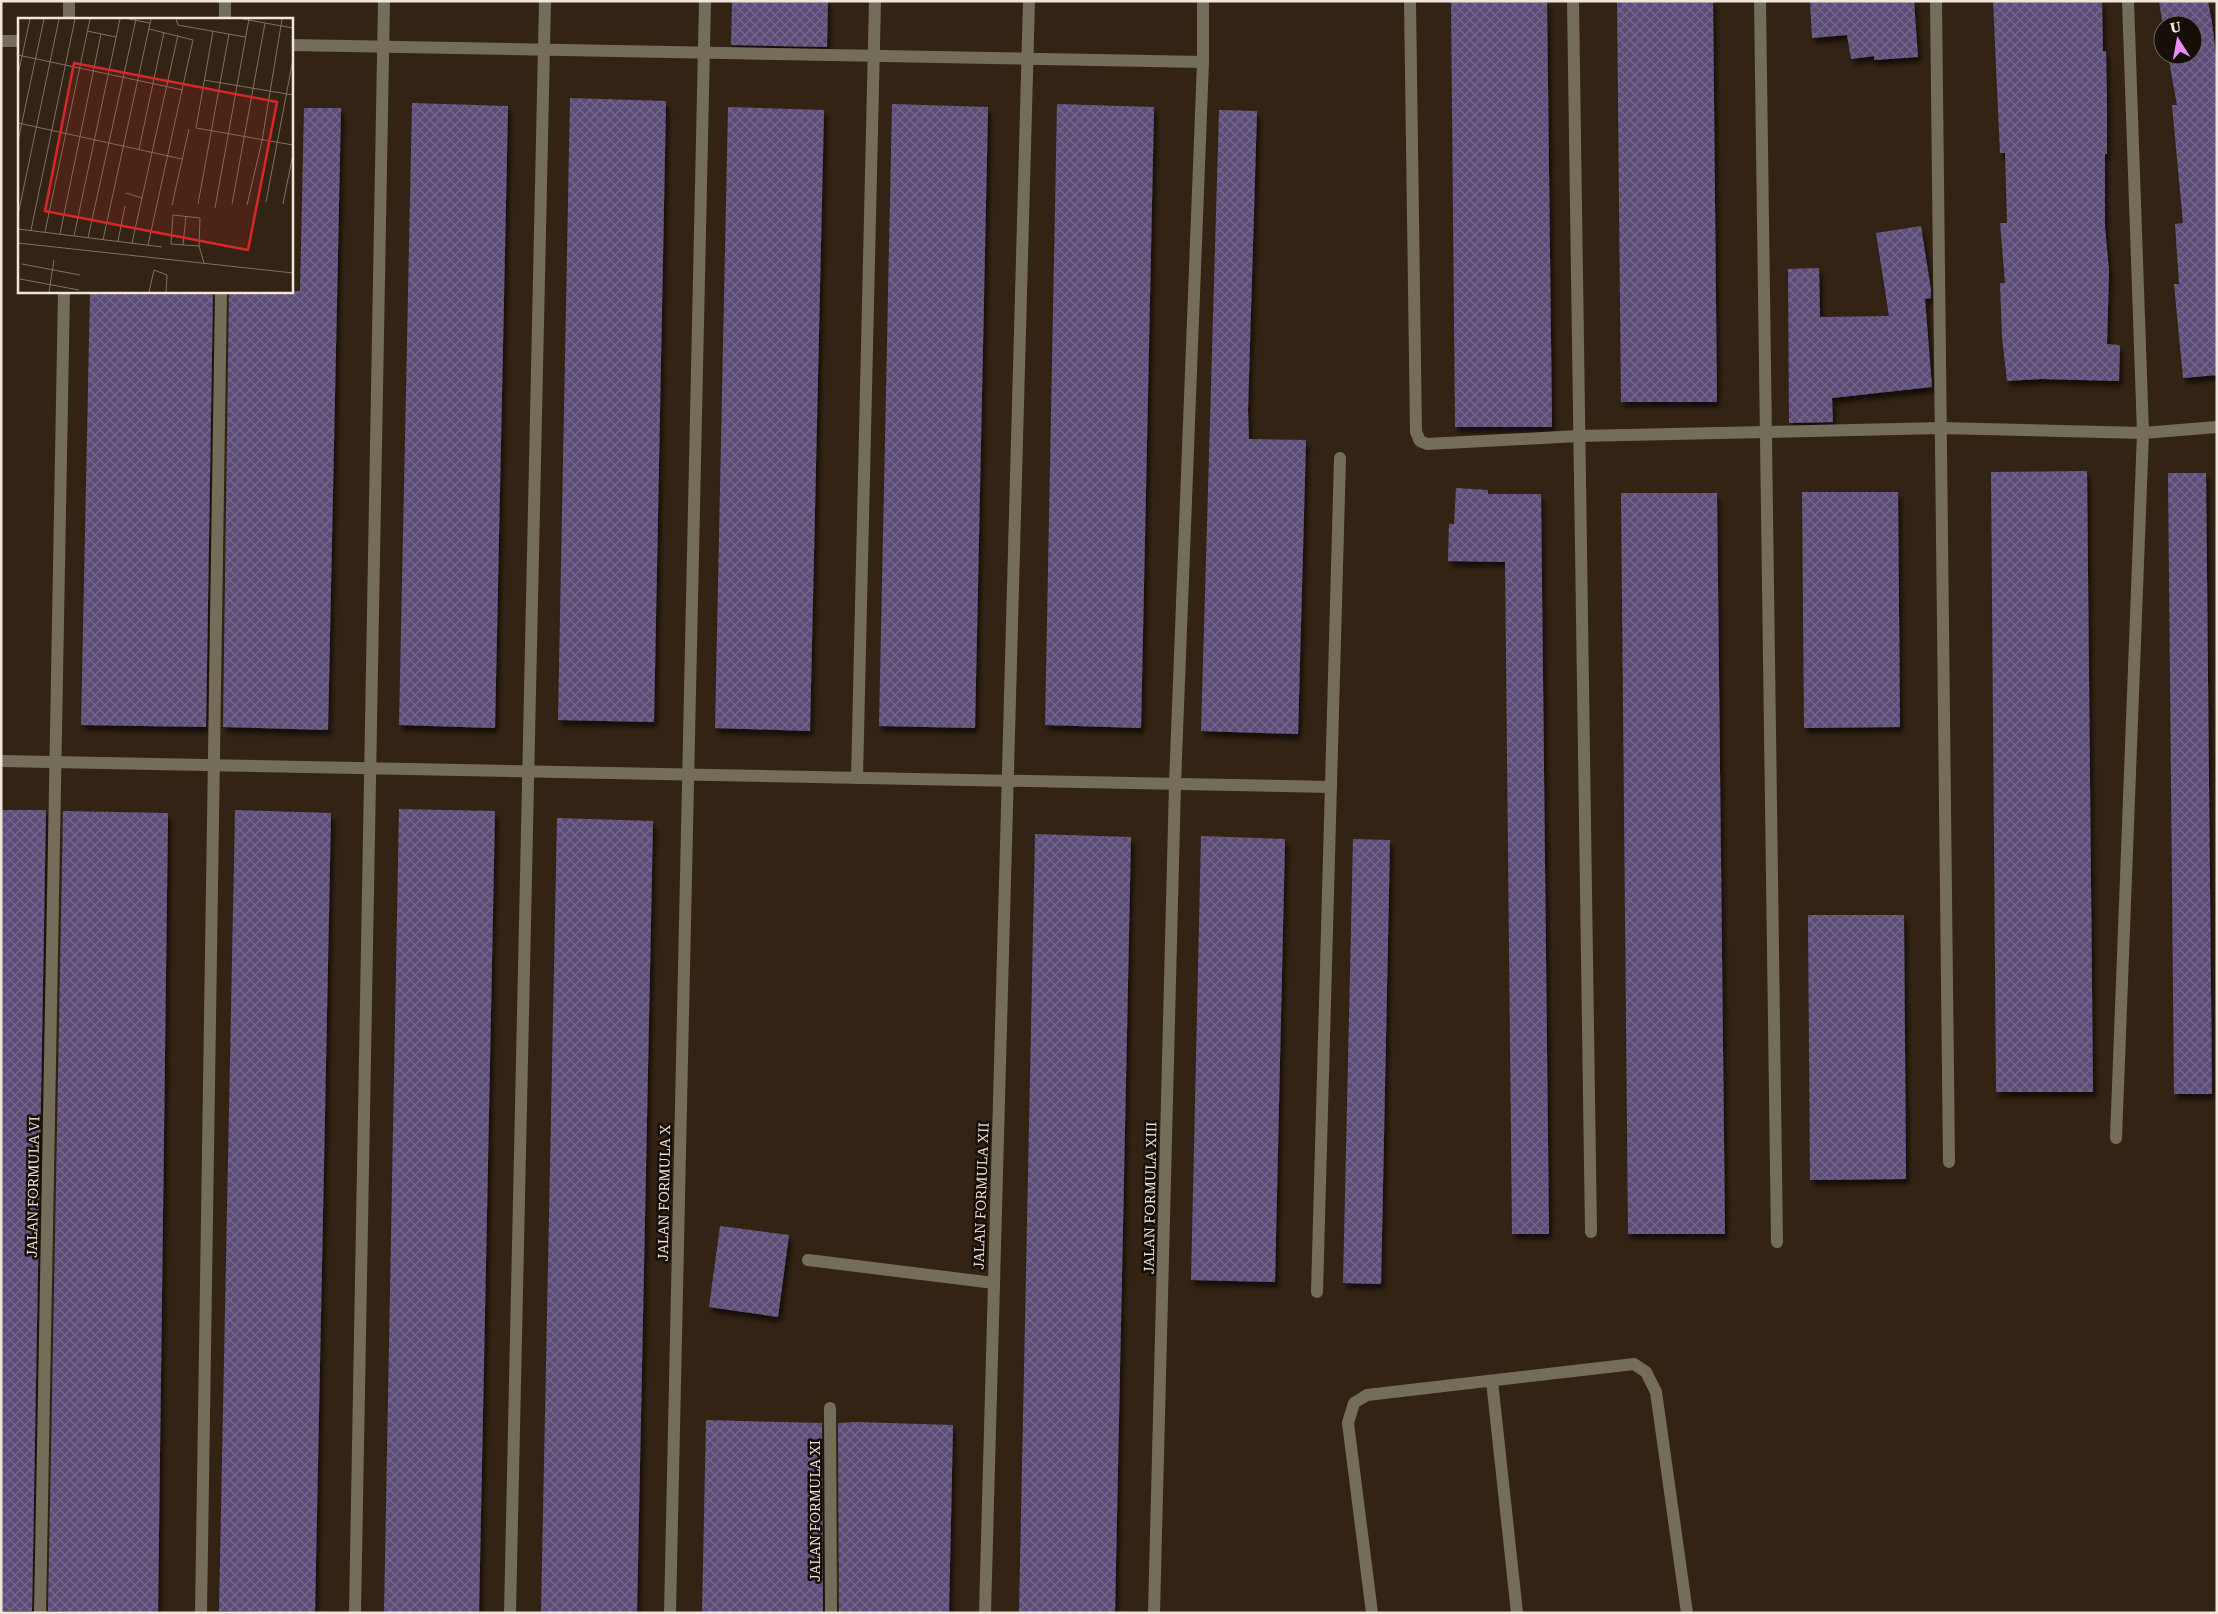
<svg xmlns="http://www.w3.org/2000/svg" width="2218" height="1614" font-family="'Roboto Serif',serif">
<defs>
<pattern id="building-cross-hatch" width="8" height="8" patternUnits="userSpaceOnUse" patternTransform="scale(1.25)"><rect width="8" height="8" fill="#5c4e78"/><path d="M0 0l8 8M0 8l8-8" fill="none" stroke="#74688b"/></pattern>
<filter id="shadow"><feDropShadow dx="3" dy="5.5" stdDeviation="2.5" flood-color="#0009"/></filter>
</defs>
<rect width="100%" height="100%" fill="#332314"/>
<!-- building -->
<g fill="url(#building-cross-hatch)" filter="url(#shadow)">
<polygon points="732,1 828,1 827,47 731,45"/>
<polygon points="1451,1 1547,1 1552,427 1455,427"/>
<polygon points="1617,1 1713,1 1717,402 1621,402"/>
<polygon points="1810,1 1914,1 1918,57 1874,60 1874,56 1851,59 1847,35 1812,38"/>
<polygon points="1993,1 2102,1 2103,51 2106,51 2107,103 2107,154 2105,154 2105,227 2109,271 2107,344 2120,345 2119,381 2041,379 2007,381 2002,337 2000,283 2005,283 2000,223 2007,223 2005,153 2000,153"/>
<polygon points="2159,1 2208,1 2212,23 2217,64 2217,375 2183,378 2174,284 2179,284 2175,224 2183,223 2172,105 2177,105 2168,55 2193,55 2193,25 2163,26"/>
<polygon points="570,98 666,101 654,722 558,720"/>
<polygon points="412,103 508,106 495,728 399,725"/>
<polygon points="892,104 988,107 975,728 879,726"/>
<polygon points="1057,104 1154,107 1141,728 1045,725"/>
<polygon points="728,107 824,110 810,731 715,728"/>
<polygon points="304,108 341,108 328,730 223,727 229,291 300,291"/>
<polygon points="1219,110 1257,111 1248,410 1249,439 1306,440 1298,734 1201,731"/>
<polygon points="1921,226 1931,290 1931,298 1925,299 1932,387 1832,398 1833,422 1789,423 1788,269 1819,268 1820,317 1889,316 1876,233"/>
<polygon points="90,291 213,291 206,727 81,725"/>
<polygon points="2087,471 2093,1092 1996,1092 1991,472"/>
<polygon points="2168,473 2206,473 2212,1094 2174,1094"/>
<polygon points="1456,488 1488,490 1488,494 1541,494 1549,1234 1512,1234 1505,562 1448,561 1449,524 1454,524"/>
<polygon points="1802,492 1898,492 1900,727 1804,728"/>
<polygon points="1621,493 1717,493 1725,1234 1628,1234"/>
<polygon points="399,809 495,811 479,1613 384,1613"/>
<polygon points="1,810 46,810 32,1611 1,1611"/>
<polygon points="235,810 331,813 315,1613 219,1611"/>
<polygon points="63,811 168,813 158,1613 48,1611"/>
<polygon points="557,818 653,821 637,1613 541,1613"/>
<polygon points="1035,834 1131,837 1115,1613 1019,1613"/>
<polygon points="1201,836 1285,839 1275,1282 1191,1280"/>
<polygon points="1353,839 1390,840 1381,1284 1343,1283"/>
<polygon points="1808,915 1904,915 1906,1179 1810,1180"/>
<polygon points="720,1226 789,1235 778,1317 709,1307"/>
<polygon points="706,1420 822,1423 823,1613 702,1613"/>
<polygon points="857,1422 953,1425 949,1613 839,1613 838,1423"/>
</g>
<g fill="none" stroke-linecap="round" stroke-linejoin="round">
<!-- minor -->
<g stroke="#746d59" stroke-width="12">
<polyline points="1410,1 1416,432 1420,441 1427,444 1579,436 1765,432 1941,428 2143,433 2217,427"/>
<polyline points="1573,1 1591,1232"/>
<polyline points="1760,1 1777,1242"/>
<polyline points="1936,1 1949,1162"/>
<polyline points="69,19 69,1"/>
<polyline points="225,19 225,1"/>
<polyline points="1,41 19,41"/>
<polyline points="291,45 1203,62"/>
<polyline points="1,761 1331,787"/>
<polyline points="857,778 875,1"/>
<polyline points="2116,1138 2143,433 2128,1"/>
<polyline points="808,1260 994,1283"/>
<polyline points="1317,1292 1340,458"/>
<polyline points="1492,1381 1517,1613"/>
<polyline points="830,1408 831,1613"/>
<polyline points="40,1613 64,291"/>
<polyline points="201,1613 221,291"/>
<polyline points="355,1613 384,1"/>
<polyline points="510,1613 545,1"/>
<polyline points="670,1613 705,1"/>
<polyline points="985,1613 1029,1"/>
<polyline points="1154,1613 1175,784 1203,62 1203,1"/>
<polyline points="1372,1613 1348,1423 1354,1403 1367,1395 1634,1364 1646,1372 1656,1392 1687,1613"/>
</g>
</g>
<g text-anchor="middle" stroke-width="5" stroke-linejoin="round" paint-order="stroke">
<!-- street labels -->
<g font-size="14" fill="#f1e6dc" stroke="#160e08">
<text transform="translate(33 1187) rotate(-89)" y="5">JALAN FORMULA VI</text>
<text transform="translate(664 1193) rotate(-89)" y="5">JALAN FORMULA X</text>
<text transform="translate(981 1196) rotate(-88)" y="5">JALAN FORMULA XII</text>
<text transform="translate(1150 1198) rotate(-89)" y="5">JALAN FORMULA XIII</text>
<text transform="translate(815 1511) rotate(-90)" y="5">JALAN FORMULA XI</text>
</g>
</g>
<!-- overview -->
<g transform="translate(18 18)">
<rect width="275" height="275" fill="#332314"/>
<path fill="none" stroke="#7f7164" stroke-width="1" d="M111 1 132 5M158 1 160 7 227 19M225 1 275 10M69 13 98 19M195 13 178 110 275 127M0 37 165 72M0 57 12 1M186 62 275 77M0 105 164 141M0 123 26 1M121 131 146 14M108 175 124 180M248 184 275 41M180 186 211 16M214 186 247 5M265 186 275 136M154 187 171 111M229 187 244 123 264 1M197 190 231 1M0 197 41 1M0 211 144 229M13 212 57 1M27 214 72 1M42 216 83 16M56 218 102 1M70 220 118 1M85 222 133 1M100 223 107 188M0 225 275 255M114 225 160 17M130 227 175 22 131 11M165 227 168 198M181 228 153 226 155 197 182 200 181 228 186 245M4 246 62 257M2 261 61 272M31 274 36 242M131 274 136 252 149 257 148 274"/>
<path fill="#d62828" fill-opacity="0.15" stroke="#d62828" stroke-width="2.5" d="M56 45 259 84 230 232 27 193Z"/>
<rect width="275" height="275" fill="none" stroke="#f1e6dc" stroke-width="2.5"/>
</g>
<!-- border -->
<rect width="2218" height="1614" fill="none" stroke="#f1e6dc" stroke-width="5"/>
<!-- north arrow -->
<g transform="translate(2178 40) rotate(349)"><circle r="24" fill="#160e08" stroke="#6e645d"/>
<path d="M0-4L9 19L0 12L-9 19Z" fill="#ed8cf9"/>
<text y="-8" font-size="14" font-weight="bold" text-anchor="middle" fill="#f1e6dc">U</text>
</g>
</svg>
